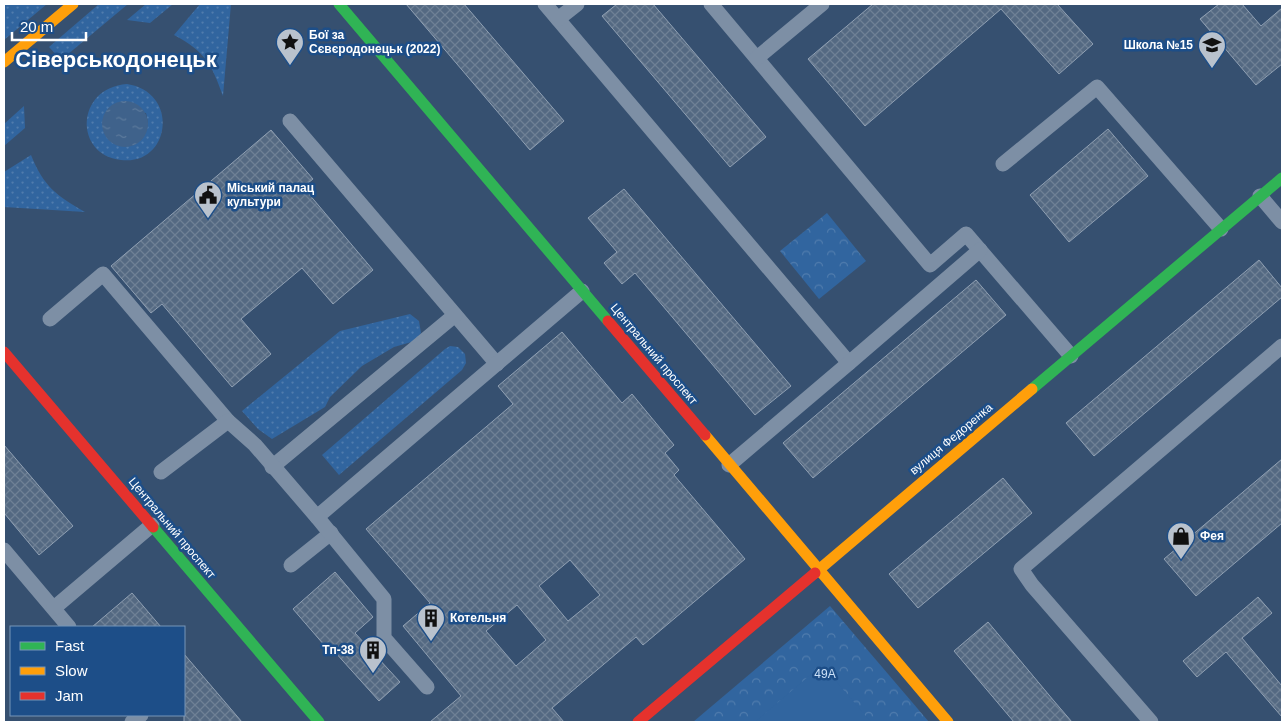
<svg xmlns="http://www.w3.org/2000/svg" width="1286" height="726" font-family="Arial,sans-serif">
<defs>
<pattern id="grass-dots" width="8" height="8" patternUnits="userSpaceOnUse" patternTransform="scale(1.25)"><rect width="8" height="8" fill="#31659f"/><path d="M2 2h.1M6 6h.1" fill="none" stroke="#507cad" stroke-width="1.8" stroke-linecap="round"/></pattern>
<pattern id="park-crowns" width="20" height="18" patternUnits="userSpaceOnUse" patternTransform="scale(1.25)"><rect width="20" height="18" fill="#31659f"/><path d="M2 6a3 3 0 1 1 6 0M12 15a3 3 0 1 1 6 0" fill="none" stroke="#507cad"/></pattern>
<pattern id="water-ripples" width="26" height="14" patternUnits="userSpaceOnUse" patternTransform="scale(1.25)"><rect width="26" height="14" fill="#3f628b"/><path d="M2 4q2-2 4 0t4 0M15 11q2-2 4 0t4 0" fill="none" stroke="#5c7a9c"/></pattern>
<pattern id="building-cross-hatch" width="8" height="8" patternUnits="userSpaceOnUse" patternTransform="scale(1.25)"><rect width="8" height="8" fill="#546982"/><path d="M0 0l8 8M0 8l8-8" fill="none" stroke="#6e8095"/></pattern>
</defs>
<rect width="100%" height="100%" fill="#365070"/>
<!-- grass -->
<g fill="url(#grass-dots)" fill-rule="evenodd">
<polygon points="4,4 47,4 4,40"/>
<polygon points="99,4 128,4 61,60 49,47"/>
<polygon points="146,4 173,4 150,23 127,20"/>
<path d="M200 4H231L223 96C212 65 205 51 174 35Z"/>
<path d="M127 84C180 92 171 166 121 160 74 155 75 88 127 84ZM109 108 146 113C149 123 148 132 141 140L105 134C101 124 103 115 109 108Z"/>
<polygon points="24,106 25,128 4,146 4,124"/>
<path d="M31 155C44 187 56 195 85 212L4 207V172Z"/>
<polygon points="410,314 419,321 421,333 415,341 394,347 362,366 330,397 325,407 272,439 258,429 242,411 340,331"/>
<polygon points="450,346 458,347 465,354 466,363 462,370 339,475 322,455 445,349"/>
</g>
<!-- park -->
<g fill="url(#park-crowns)">
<polygon points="827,213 866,261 819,299 780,251"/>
<polygon points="830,606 929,722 693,722"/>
</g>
<!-- pitch -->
<polygon fill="#31659f" points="822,665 871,722 755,722"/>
<!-- water -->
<circle fill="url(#water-ripples)" cx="125" cy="124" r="23"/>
<!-- building -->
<g fill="url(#building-cross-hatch)" stroke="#90a0b3" fill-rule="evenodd">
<polygon points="406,4 464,4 564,121 530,150"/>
<polygon points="617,4 653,4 766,137 730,167 602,16"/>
<polygon points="873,4 1057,4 1093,44 1059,74 1001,9 865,126 808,59"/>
<polygon points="1219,4 1242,4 1261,26 1282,8 1282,64 1256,85 1200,19"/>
<polygon points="1108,129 1148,176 1069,242 1030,195"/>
<polygon points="271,130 313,179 303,187 373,270 333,304 302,268 241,319 271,354 232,387 162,304 151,313 111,266"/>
<polygon points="624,189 791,386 755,415 635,273 622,284 604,263 617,252 588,218"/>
<polygon points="1259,260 1282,288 1282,297 1094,456 1066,423"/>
<polygon points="976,280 1006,315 813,478 783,443"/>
<path d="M562 332 622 403 632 394 674 445 665 453 679 470 674 475 745 559 643 645 636 637 552 708 564 722H430L461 696 403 626 430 603 366 529 513 404 498 386ZM570 560 600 595 568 621 539 586ZM517 605 546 640 516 666 486 631Z"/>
<polygon points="4,445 73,526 39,555 4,513"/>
<polygon points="1282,459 1282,523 1196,596 1164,559"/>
<polygon points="1003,478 1032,513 918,608 889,574"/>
<polygon points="335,572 373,617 355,633 400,682 379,701 334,651 331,653 293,609"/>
<polygon points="132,593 161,627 92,627"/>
<polygon points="1258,597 1272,613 1242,638 1282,686 1282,717 1226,652 1197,677 1183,661"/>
<polygon points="988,622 1054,701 1072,722 1014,722 954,651"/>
<polygon points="184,654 242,722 184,722"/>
</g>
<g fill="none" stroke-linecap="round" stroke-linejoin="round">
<!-- lane -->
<g stroke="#7d8fa5" stroke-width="15">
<polyline points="545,4 849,363"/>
<polyline points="711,4 930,265 966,234 1071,356"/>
<polyline points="558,19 577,4"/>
<polyline points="757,58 822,4"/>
<polyline points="290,121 497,364"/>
<polyline points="1003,164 1097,87 1221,229"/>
<polyline points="1260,196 1282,222"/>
<polyline points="50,319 103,274 228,421"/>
<polyline points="729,465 849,363 980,250"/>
<polyline points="272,467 455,315"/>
<polyline points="161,472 228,421 255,445 317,517"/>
<polyline points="4,550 69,627"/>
<polyline points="291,565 331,533"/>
<polyline points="54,608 152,525"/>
<polyline points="427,687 384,638 384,599 317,517 582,291"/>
<polyline points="132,722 141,715"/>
<polyline points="1151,722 1032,585 1021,569 1282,346"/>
</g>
<!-- fast -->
<g stroke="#30b455" stroke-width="11">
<polyline points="339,4 608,321"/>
<polyline points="1032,389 1282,178"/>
<polyline points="153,527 319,722"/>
</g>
<!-- slow -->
<g stroke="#ff9f0a" stroke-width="11">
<polyline points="4,62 73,4"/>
<polyline points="705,435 948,722"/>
<polyline points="815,573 1032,389"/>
</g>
<!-- jam -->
<g stroke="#e5322d" stroke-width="11">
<polyline points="608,321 705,435"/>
<polyline points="4,352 153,527"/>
<polyline points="638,722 815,573"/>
</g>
</g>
<!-- icons -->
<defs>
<g id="sight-pin" transform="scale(1.4375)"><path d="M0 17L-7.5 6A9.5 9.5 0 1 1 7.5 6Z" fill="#b9c2cd" stroke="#1d4e88"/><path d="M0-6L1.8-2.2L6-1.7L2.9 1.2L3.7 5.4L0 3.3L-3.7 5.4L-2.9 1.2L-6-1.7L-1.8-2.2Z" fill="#111"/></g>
<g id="school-pin" transform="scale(1.4375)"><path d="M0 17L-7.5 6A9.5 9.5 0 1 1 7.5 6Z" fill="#b9c2cd" stroke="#1d4e88"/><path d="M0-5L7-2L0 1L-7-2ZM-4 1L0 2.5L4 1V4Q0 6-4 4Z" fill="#111"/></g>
<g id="civic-pin" transform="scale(1.4375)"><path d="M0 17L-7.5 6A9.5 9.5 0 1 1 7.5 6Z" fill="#b9c2cd" stroke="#1d4e88"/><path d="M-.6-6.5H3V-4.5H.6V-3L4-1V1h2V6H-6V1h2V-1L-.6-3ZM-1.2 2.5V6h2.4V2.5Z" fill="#111"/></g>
<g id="shop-pin" transform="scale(1.4375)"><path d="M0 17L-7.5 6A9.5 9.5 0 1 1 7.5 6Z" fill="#b9c2cd" stroke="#1d4e88"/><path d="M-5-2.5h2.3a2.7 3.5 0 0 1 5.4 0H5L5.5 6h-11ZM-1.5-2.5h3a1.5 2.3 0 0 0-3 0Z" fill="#111"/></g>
<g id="building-pin" transform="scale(1.4375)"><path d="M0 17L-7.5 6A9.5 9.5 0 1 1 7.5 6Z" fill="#b9c2cd" stroke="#1d4e88"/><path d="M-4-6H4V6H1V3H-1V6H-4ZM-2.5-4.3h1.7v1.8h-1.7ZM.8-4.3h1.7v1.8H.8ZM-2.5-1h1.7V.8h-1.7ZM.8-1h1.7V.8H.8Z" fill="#111"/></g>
</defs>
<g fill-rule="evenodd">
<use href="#sight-pin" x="290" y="42"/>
<use href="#school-pin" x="1212" y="45"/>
<use href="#civic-pin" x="208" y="195"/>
<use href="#shop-pin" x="1181" y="536"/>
<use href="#building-pin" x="431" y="618"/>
<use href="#building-pin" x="373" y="650"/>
</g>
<g text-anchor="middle" stroke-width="5" stroke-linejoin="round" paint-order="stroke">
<!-- poi labels -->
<g font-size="12" font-weight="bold" fill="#fff" stroke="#1d4e88" text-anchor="start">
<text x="309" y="39">Бої за<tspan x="309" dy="14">Сєвєродонецьк (2022)</tspan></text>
<text x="1193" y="49" text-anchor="end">Школа №15</text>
<text x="227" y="192">Міський палац<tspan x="227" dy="14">культури</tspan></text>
<text x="1200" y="540">Фея</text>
<text x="450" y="622">Котельня</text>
<text x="354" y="654" text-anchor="end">Тп-38</text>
</g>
<!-- street labels -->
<g font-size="12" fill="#fff" stroke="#1d4e88">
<text transform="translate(654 354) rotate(50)" y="4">Центральний проспект</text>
<text transform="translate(951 439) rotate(-40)" y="4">вулиця Федоренка</text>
<text transform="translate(172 528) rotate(50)" y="4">Центральний проспект</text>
</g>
<!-- park labels -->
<g font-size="12" fill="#cce1f8" stroke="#1d4e88">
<text x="825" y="678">49А</text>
</g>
<!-- town labels -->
<g font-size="22" font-weight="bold" fill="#fff" stroke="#1d4e88">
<text x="116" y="67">Сіверськодонецьк</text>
</g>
</g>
<!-- border -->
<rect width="1286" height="726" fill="none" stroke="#ffffff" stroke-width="10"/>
<!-- legend -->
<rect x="10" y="626" width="175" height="90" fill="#1d4e88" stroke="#7795b8"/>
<rect x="20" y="642" width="25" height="8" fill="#30b455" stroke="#7795b8"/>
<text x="55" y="651" font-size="15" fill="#ffffff">Fast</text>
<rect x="20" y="667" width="25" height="8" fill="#ff9f0a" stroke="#7795b8"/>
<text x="55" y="676" font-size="15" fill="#ffffff">Slow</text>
<rect x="20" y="692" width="25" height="8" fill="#e5322d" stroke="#7795b8"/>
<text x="55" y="701" font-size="15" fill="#ffffff">Jam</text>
<!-- scale -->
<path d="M12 32v8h74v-8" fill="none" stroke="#ffffff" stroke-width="2.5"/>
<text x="20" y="32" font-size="15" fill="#ffffff" stroke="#1d4e88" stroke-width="4" paint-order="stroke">20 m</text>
</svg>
